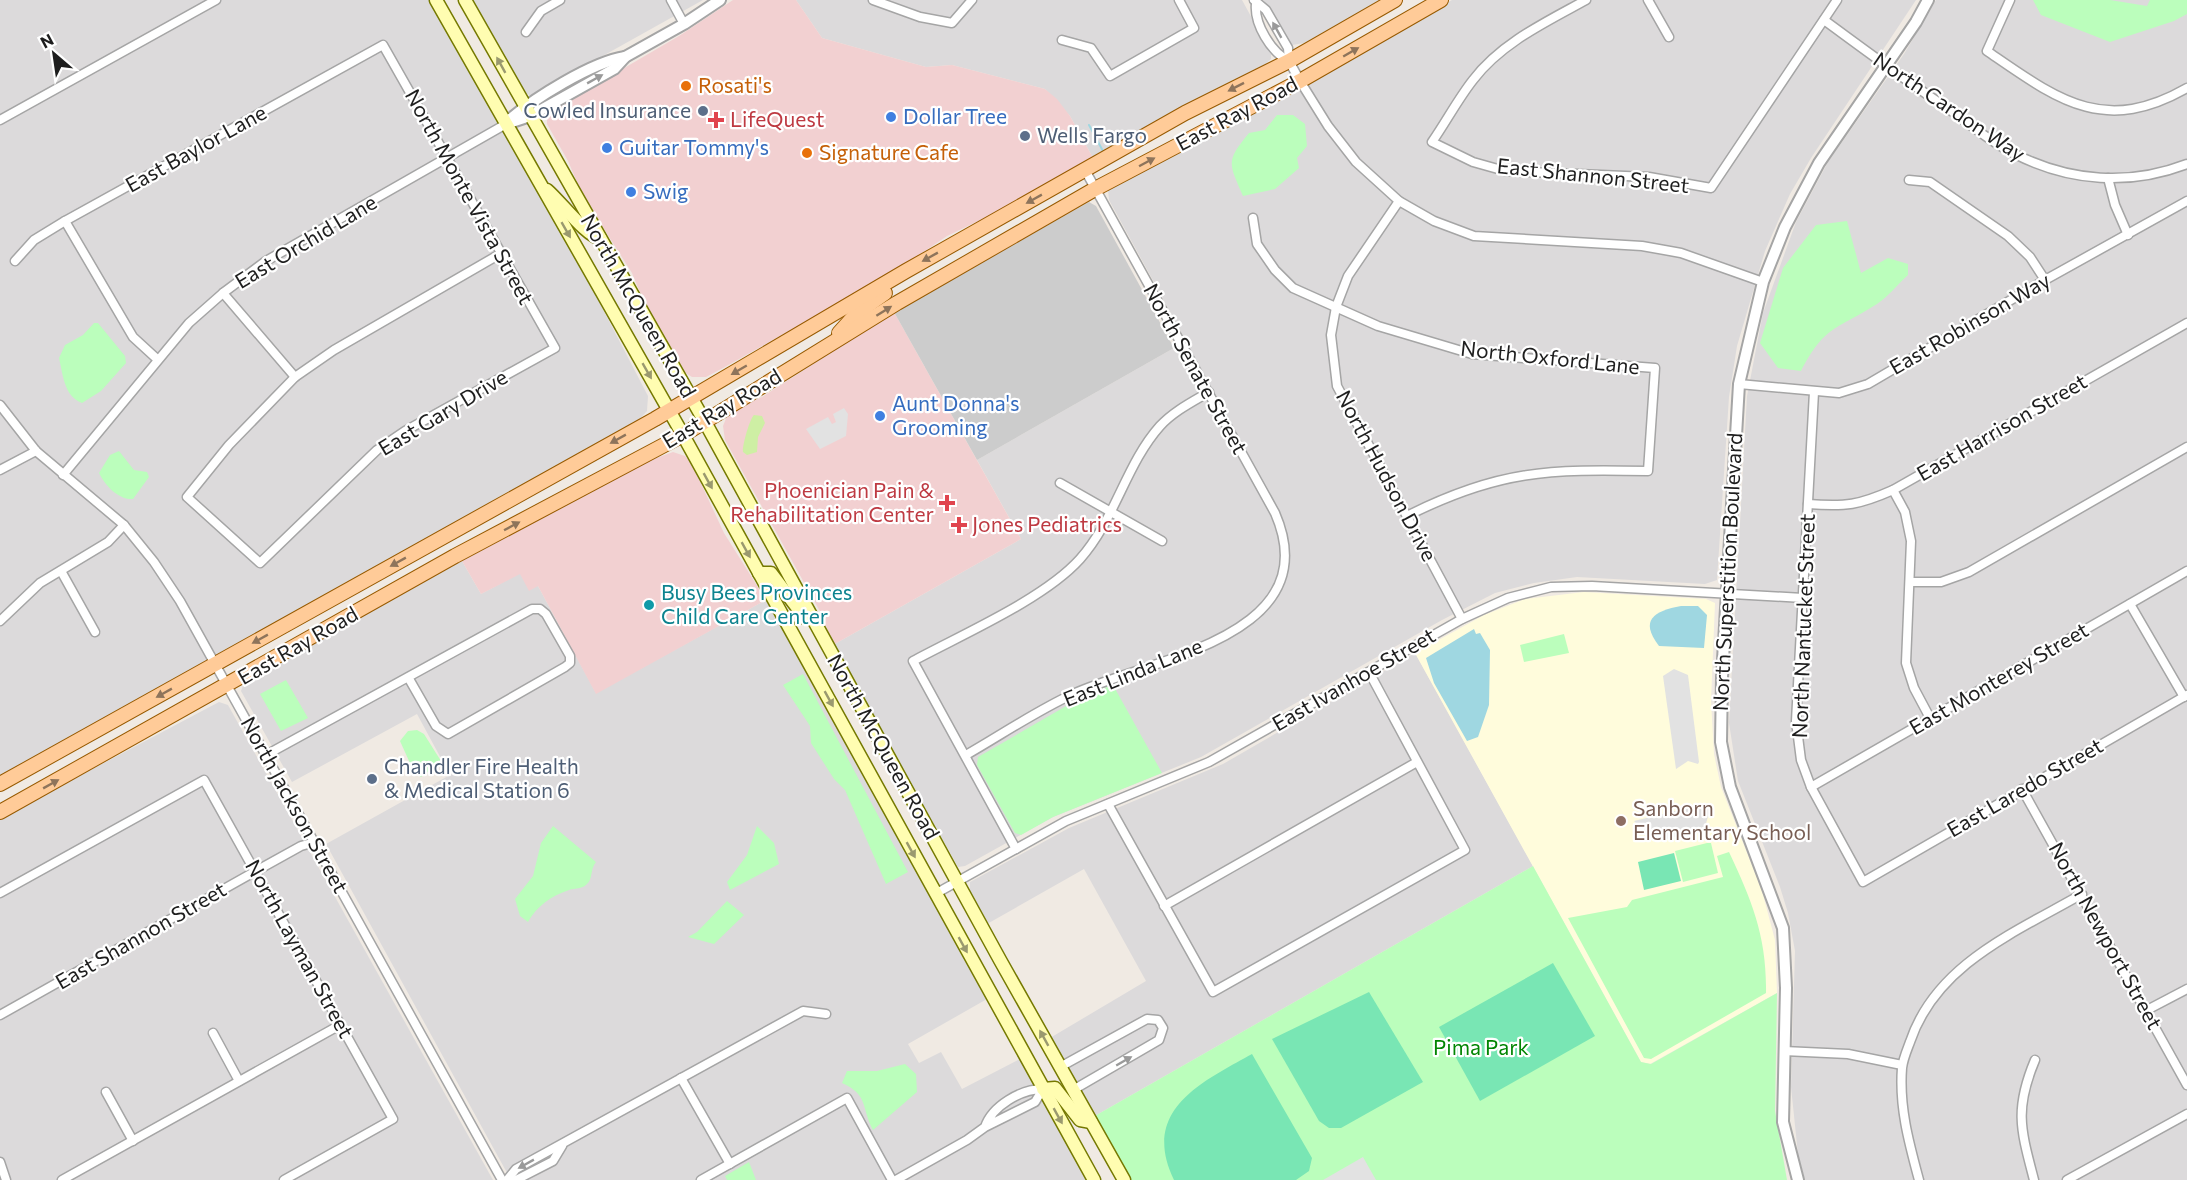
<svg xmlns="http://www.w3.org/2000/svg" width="2187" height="1180" font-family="Commissioner,sans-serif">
<rect width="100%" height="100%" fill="#f0eae3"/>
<!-- residential -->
<g fill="#dcdadb">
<polygon points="0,0 431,0 582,269 648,396 647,411 635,424 0,778"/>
<polygon points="472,0 703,0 531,96 524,92"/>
<polygon points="796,0 1242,0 1271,53 1271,59 1262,67 1093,158 1070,116 1045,89 952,65 926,67 822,38"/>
<polygon points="1263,0 1381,0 1304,43 1292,45"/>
<polygon points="1452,0 1916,0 1811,158 1790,194 1765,251 1737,346 1729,397 1717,580 1705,584 1577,577 1534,583 1495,593 1442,620 1201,757 1053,817 965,866 958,867 833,645 1021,539 977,460 1174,348 1185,339 1109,200 1108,190 1319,76"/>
<polygon points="1936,0 2187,0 2187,1180 1805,1180 1798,1154 1791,1087 1795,951 1788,913 1780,887 1738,781 1729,723 1747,396 1763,313 1796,222 1828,162 1904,54"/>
<polygon points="462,561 481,594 520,573 538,586 596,693 766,600 987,999 908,1044 919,1063 941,1052 962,1089 1020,1059 1088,1180 511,1180 326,844 450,775 417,714 292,782 241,691 244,683"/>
<polygon points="1415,653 1533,866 1093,1117 1050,1038 1146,981 1084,869 987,924 970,894 970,882 1069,828 1223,764"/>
<polygon points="219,702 228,705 493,1180 0,1180 0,818"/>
</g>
<!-- commercial -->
<g fill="#f2d0d1">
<polygon points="733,0 796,0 822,38 926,67 952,65 1045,89 1057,99 1070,116 1093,158 995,213 947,236 894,272 723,368 706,377 692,377 681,370 648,312 632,273 583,196 568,161 547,124 547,116 549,112 679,36"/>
<polygon points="894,312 1021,539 833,645 822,615 725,440 723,426 727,416 734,409 762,397"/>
<polygon points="673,452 685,456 691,462 724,533 766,600 596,694 538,586 529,591 520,574 481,594 462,561 651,460"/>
</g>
<!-- education -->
<polygon fill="#fffcdc" points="1584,592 1706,599 1715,603 1711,701 1714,754 1721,787 1762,891 1775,940 1777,993 1650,1064 1641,1062 1415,653 1484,615 1525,599"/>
<!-- religious -->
<polygon fill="#ccc" points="1089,202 1096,206 1174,348 977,460 894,312"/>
<!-- grass -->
<path fill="#ceefa4" d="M754 415 762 416 765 423 758 437 757 452 747 455 743 452C742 446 750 418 754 415Z"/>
<!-- park -->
<g fill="#bbfebc">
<polygon points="2033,0 2110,0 2147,6 2150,0 2187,0 2187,14 2174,21 2110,42 2041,15"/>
<path d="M1277 115H1293L1305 124 1307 146 1297 158 1299 168 1275 189 1243 196C1229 163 1225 162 1249 133L1265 130Z"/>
<path d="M1847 221 1861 273 1888 258 1908 264V275C1898 284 1888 297 1877 304 1836 330 1825 325 1801 371L1778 368 1760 343 1783 268 1816 225Z"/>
<path d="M94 323H98L125 356 126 363 101 391 82 403C64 396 63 375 59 358L65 345 83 335Z"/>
<path d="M119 451 134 470 147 472 149 477 133 499C118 500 105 485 99 473L110 455Z"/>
<polygon points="1564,634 1569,653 1524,662 1520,645"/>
<polygon points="803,674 908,872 886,884 845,790 834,779 811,743 810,726 783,685"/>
<polygon points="286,680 308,718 281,731 260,694"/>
<polygon points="1113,685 1162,773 1053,817 1021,835 1015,833 977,765 978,757 1087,694"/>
<polygon points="417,730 424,734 441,761 421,777 414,772 400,741 408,731"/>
<path d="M553 826 596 862C590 869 593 879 587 884 583 889 575 888 569 890 551 896 537 906 528 922L520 916 515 899 533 876 541 843Z"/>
<polygon points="757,826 774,843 779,864 730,890 727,882 747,855"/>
<polygon points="1707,843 1711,843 1718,873 1683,882 1675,851"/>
<path d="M1729 852C1752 901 1767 937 1766 993L1651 1059 1644 1058 1568 918 1627 907 1632 900 1723 877 1717 856Z"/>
<polygon points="1533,866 1641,1062 1651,1064 1777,993 1775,1111 1787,1180 1129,1180 1093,1117"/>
<polygon points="727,901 744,915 714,944 688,937 697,932"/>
<path d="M905 1064 916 1074 917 1092 873 1130C861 1108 869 1095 842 1083L847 1071H877Z"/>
<polygon points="749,1162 756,1180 727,1180 725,1176"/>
</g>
<!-- pitch -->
<g fill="#79e6b4">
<polygon points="1674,853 1681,881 1644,890 1638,862"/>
<polygon points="1553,963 1595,1036 1480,1101 1439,1027"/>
<polygon points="1369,992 1423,1082 1341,1128 1329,1128 1319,1121 1272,1039"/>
<path d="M1252 1054 1312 1158 1309 1171 1296 1180H1174C1140 1110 1202 1082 1252 1054Z"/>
</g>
<!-- parking -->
<g fill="#e2e2e2">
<polygon points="844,408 848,414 846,436 820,449 806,429 828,417 832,424 836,422 833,414"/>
<polygon points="1674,669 1688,675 1699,762 1698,764 1688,761 1676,769 1663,676"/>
<polygon points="1704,804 1710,810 1704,830 1654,842 1655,833 1648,835 1634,821"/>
<polygon points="1363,1157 1376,1180 1323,1180"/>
</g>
<!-- water -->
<g fill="#9fd7e1">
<path d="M1681 606H1698L1707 615 1704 648 1659 646C1639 620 1654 611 1681 606Z"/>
<polygon points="1474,629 1476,634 1480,633 1490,650 1489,705 1478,737 1467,741 1434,683 1426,658"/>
</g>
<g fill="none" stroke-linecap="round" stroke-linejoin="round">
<!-- stream -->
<polyline stroke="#9fd7e1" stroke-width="2" points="1089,125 1104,153"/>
<!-- minor casing -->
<g stroke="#a5a5a5" stroke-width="11">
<g id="minor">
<polyline points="671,0 684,24"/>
<polyline points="873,0 920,17 952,23 972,0"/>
<polyline points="1254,0 1266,10 1288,48 1289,61 1300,81 1328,126 1356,162 1399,201 1434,221 1474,236 1642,246 1681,253 1763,282"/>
<path d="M1586 0C1546 22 1501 43 1473 80 1458 99 1446 122 1432 142L1473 162 1505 171 1649 177 1711 188 1837 0"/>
<polyline points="1648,0 1669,37"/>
<path d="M2010 0 1987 51C2057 99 2103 136 2187 88"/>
<path d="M1256 4C1254 24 1271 52 1289 61"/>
<path d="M1824 20C1865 50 1905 80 1947 108 1969 123 1991 143 2015 154 2070 182 2130 186 2187 164"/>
<polyline points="526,32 541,11 560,0"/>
<polyline points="1062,40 1091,48 1110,76 1194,28 1179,0"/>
<polyline points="0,120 216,0"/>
<polyline points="2108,178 2115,205 2128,235"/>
<polyline points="1909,180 1930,182 2008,236 2030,257 2045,280"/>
<polyline points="1399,201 1348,276 1336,307 1331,335 1337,386 1462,619"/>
<path d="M1253 218 1257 244 1275 270 1293 288 1378 326 1472 354 1655 368 1648 471C1549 469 1498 470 1407 516"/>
<polyline points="65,221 133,337 157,359"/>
<polyline points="15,261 34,240 65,221 383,45 555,348 405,431 377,450 260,563 187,497 229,445 295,377 334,350 500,254"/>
<polyline points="223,293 295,377"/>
<polyline points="1739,384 1839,393 1868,384 2045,280 2187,201"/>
<polyline points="1814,392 1796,721 1801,760 1811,787 1863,882 2187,695"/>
<polyline points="0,405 36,451 124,525 154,562 180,601 502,1180"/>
<polyline points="0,470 36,451"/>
<polyline points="63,475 189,323 223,293 266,261 506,124"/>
<polyline points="1060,483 1162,541"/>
<polyline points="1893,490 1905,512 1911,541 1906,663 1914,688 1930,718"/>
<path d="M1808 504C1846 507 1859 505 1893 490L2187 323"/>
<polyline points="61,571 95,632"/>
<polyline points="1910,582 1941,582 1969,572 2187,447"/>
<polyline points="2130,604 2184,697"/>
<polyline points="0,621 40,583 108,542 124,525"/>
<polyline points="266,755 532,609 540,609 546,614 570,656 570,663 565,667 448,734 436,726 408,677"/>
<path d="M966 755C1001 735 1036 711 1073 694 1149 659 1329 637 1275 513L1085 170"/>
<polyline points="1811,787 2187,571"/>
<polyline points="2022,789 2187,1085"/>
<polyline points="1108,804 1213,992 1465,850 1369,672"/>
<path d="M1016 849 913 661C963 634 1044 599 1080 559 1115 520 1126 464 1160 426 1174 411 1192 402 1209 392"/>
<polyline points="0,893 204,780 393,1119 284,1180"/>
<polyline points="935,894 1066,821 1209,762 1462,619 1508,598 1551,587 1592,586 1803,598"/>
<polyline points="1164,906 1417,762"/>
<polyline points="2147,1010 2187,989"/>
<polyline points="0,1015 256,871 301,846 315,842"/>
<polyline points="213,1033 239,1081"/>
<polyline points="1784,1051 1848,1054 1902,1065"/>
<polyline points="1060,1067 1147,1019 1158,1020 1163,1028 1159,1040 1073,1090"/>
<polyline points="681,1078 730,1164"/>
<polyline points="106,1092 133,1141"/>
<polyline points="0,1162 6,1180"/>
<polyline points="62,1180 340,1025"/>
<polyline points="507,1180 516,1169 803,1011 826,1014"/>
<polyline points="516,1180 553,1161 562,1146"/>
<polyline points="701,1180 847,1098 892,1180"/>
<path d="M896 1180 967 1140 985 1127 1035 1102 1043 1089C1021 1089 992 1106 985 1127"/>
<path d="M1919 1180C1909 1143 1899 1107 1902 1068 1903 1059 1907 1050 1910 1042 1936 964 2016 932 2082 894"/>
<path d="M2034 1180C2021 1130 2014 1110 2035 1060"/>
<polyline points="2067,1180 2187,1114"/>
</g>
</g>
<!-- tertiary casing -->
<g stroke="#a5a5a5" stroke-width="14">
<g id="tertiary">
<path d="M508 121C533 99 592 62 625 57"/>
<polyline points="506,124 530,116 614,69 625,57 684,24 720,0"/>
<polyline points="1798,1180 1783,1122 1786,988 1783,928 1730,787 1721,742 1722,677 1739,384 1763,282 1785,227 1819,163 1916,22 1928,0"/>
</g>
</g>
<!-- secondary casing -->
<g stroke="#757900" stroke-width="15">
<g id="secondary">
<polyline points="436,0 683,435 1094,1180"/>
<polyline points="465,0 705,422 1000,960 1124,1180"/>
<path d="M547 190C560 201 588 238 600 238"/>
<polyline points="759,573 771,573 805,618"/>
<polyline points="1043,1089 1055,1088 1080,1120 1091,1122"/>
</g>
</g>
<!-- primary casing -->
<g stroke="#975a00" stroke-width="16">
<g id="primary">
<polyline points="839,333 857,313 885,293"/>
<polyline points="0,784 655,419 906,271 1185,113 1289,61 1395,0"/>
<polyline points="0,812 455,556 683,435 897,303 1095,189 1300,81 1441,0"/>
</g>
</g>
<!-- minor -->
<use href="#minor" stroke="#fff" stroke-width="8"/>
<!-- tertiary -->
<use href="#tertiary" stroke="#fff" stroke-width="10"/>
<!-- secondary -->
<use href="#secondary" stroke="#fffdb1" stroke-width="12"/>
<!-- primary -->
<use href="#primary" stroke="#ffcb98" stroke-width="14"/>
</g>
<!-- one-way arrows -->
<defs><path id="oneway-solid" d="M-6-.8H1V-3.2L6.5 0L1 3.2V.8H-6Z" transform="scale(1.5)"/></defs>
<g fill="#9a9a9a">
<use href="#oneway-solid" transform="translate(1277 30) rotate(-119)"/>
<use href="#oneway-solid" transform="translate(595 79) rotate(-29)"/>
<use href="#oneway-solid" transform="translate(1124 1061) rotate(-30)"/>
<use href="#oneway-solid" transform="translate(526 1164) rotate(151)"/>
</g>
<g fill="#8e745b">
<use href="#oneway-solid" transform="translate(1351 52) rotate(-30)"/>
<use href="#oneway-solid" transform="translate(1236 87) rotate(153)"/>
<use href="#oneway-solid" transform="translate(1147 162) rotate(-28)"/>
<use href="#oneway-solid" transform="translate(1034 199) rotate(151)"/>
<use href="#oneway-solid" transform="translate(930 257) rotate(151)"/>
<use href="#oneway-solid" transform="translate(884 311) rotate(-32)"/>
<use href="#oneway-solid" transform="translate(739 370) rotate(150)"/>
<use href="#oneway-solid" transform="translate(618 439) rotate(151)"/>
<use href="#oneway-solid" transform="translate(512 526) rotate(-28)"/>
<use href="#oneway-solid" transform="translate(398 562) rotate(151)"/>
<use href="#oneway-solid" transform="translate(260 639) rotate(151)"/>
<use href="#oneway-solid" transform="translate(164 693) rotate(151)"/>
<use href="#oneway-solid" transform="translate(51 784) rotate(-29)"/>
</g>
<g fill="#9a996f">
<use href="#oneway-solid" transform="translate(501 65) rotate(-119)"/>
<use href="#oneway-solid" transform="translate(566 230) rotate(60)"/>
<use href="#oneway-solid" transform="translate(647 371) rotate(60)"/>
<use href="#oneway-solid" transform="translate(708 481) rotate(61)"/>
<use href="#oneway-solid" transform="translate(746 550) rotate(61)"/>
<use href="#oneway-solid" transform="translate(829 699) rotate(61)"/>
<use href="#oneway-solid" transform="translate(911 850) rotate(61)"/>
<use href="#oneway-solid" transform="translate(963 945) rotate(61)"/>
<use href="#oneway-solid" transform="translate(1044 1038) rotate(-119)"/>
<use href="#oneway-solid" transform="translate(1058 1116) rotate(61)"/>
</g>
<!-- markers -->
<g fill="#e8710a" stroke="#fff" stroke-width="2">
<circle cx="686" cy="86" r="6"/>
<circle cx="807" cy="153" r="6"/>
</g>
<g fill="#5c6f8a" stroke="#fff" stroke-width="2">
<circle cx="703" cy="111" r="6"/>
<circle cx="1025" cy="136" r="6"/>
<circle cx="372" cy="779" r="6"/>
</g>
<g fill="#3f7fe0" stroke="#fff" stroke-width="2">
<circle cx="891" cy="117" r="6"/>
<circle cx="607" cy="148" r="6"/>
<circle cx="631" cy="192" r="6"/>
<circle cx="880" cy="416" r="6"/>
</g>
<g fill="#e0444e" stroke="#fff" stroke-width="2">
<path d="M713 111h6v6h6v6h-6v6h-6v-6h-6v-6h6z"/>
<path d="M944 494h6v6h6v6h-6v6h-6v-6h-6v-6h6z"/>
<path d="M956 516h6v6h6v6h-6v6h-6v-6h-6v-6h6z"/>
</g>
<circle fill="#0f9aa8" stroke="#fff" stroke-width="2" cx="649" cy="605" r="6"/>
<circle fill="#8d6e63" stroke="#fff" stroke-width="2" cx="1621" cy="821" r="6"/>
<g text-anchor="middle" stroke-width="4.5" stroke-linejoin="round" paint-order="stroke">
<!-- food labels -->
<g font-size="21" fill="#c56008" stroke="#fff" text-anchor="start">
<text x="698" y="93">Rosati's</text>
<text x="819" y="160">Signature Cafe</text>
</g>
<!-- street labels -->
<g font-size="21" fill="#1e1e1e" stroke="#fff">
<text transform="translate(1949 107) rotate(34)" y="7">North Cardon Way</text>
<text transform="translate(1237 114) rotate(-28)" y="7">East Ray Road</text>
<text transform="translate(196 149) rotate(-29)" y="7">East Baylor Lane</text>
<text transform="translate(1593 176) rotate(6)" y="7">East Shannon Street</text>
<text transform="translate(469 197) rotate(61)" y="7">North Monte Vista Street</text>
<text transform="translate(306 242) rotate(-31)" y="7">East Orchid Lane</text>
<text transform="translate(638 306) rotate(60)" y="7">North McQueen Road</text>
<text transform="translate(1970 324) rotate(-30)" y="7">East Robinson Way</text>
<text transform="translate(1550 358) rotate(6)" y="7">North Oxford Lane</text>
<text transform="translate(1195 369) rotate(61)" y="7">North Senate Street</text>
<text transform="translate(722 409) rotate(-31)" y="7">East Ray Road</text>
<text transform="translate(443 413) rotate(-31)" y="7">East Gary Drive</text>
<text transform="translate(2002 428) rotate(-30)" y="7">East Harrison Street</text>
<text transform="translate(1386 476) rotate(62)" y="7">North Hudson Drive</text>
<text transform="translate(1728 572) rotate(-87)" y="7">North Superstition Boulevard</text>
<text transform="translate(1804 626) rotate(-88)" y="7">North Nantucket Street</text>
<text transform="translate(298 646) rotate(-30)" y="7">East Ray Road</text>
<text transform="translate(1133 673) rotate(-22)" y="7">East Linda Lane</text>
<text transform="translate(1999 679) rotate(-30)" y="7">East Monterey Street</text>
<text transform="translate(1354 680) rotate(-30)" y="7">East Ivanhoe Street</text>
<text transform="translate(883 747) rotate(61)" y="7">North McQueen Road</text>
<text transform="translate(2025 788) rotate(-30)" y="7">East Laredo Street</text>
<text transform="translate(294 805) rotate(61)" y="7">North Jackson Street</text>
<text transform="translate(141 936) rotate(-30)" y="7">East Shannon Street</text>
<text transform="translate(2105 936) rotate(61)" y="7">North Newport Street</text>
<text transform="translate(299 949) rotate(61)" y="7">North Layman Street</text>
</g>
<!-- service labels -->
<g font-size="21" fill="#4e5e75" stroke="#fff" text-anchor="start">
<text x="691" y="118" text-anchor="end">Cowled Insurance</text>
<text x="1037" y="143">Wells Fargo</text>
<text x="384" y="774">Chandler Fire Health<tspan x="384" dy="24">&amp; Medical Station 6</tspan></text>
</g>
<!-- shop labels -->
<g font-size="21" fill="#366cbe" stroke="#fff" text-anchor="start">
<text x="903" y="124">Dollar Tree</text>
<text x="619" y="155">Guitar Tommy's</text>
<text x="643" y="199">Swig</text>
<text x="892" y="411">Aunt Donna's<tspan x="892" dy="24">Grooming</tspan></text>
</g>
<!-- health labels -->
<g font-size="21" fill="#be3a42" stroke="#fff" text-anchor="start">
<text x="730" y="127">LifeQuest</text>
<text x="934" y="498" text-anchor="end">Phoenician Pain &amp;<tspan x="934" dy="24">Rehabilitation Center</tspan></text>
<text x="972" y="532">Jones Pediatrics</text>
</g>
<!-- culture labels -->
<g font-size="21" fill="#0d838f" stroke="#fff" text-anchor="start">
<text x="661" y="600">Busy Bees Provinces<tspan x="661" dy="24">Child Care Center</tspan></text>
</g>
<!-- education labels -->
<g font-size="21" fill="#785e54" stroke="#fff" text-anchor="start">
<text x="1633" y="816">Sanborn<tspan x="1633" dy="24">Elementary School</tspan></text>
</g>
<!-- park labels -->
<g font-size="21" fill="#028503" stroke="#fff">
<text x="1481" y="1055">Pima Park</text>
</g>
</g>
<!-- north arrow -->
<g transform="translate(54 54) rotate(331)" stroke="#ffffff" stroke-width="4.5" paint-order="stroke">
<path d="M0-4.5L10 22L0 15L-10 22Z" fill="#1e1e1e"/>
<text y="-9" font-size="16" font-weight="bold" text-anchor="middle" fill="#1e1e1e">N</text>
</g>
</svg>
